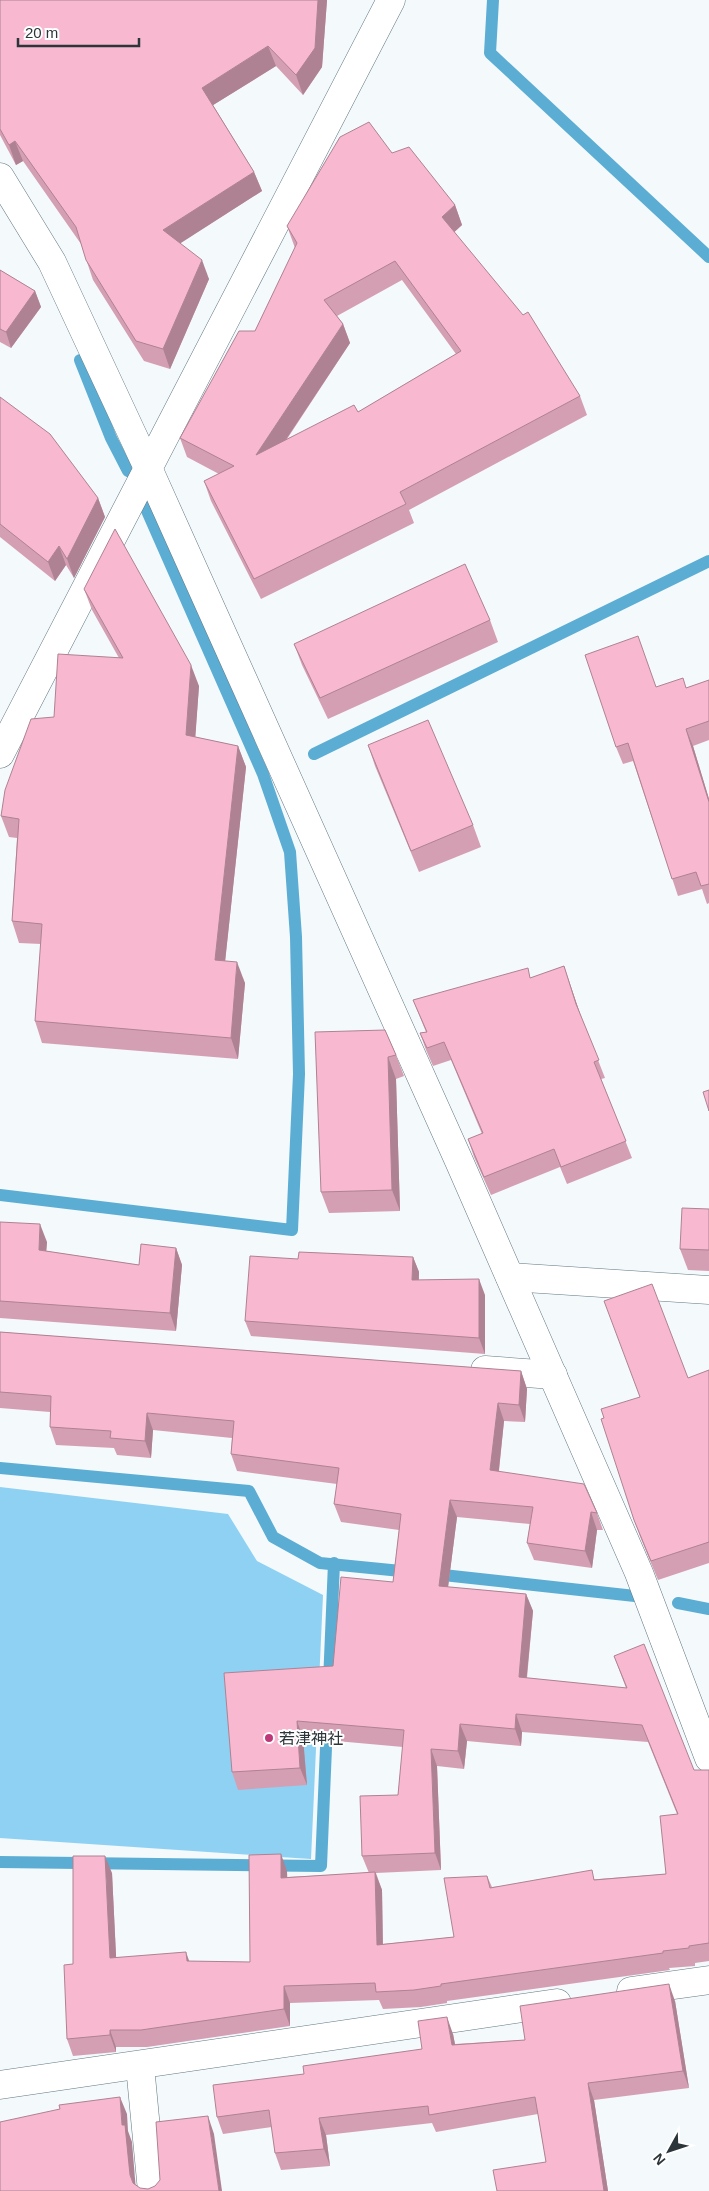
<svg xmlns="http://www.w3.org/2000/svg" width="709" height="2191" font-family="Helvetica,'Noto Sans JP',sans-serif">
<rect width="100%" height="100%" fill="#f4f9fc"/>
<!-- green -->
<polygon fill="#8ed1f3" points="0,1487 228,1514 257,1561 323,1595 311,1859 0,1838"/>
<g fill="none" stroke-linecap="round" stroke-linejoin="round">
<!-- stream -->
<g stroke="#5badd3" stroke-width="12">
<polyline points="493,0 490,53 709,257"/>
<polyline points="80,360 111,438 128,471"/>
<polyline points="314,754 709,561"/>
<polyline points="0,1195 292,1230 299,1074 296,937 290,852 263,774 144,504"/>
<polyline points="0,1468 249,1491 273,1537 320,1563 411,1572"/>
<polyline points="434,1574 644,1597"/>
<polyline points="678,1603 709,1609"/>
<polyline points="329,1682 334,1563"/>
<polyline points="0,1862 321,1866 327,1724"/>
</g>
<!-- street casing -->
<g stroke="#627883" stroke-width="29">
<g id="street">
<polyline points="0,177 52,262 148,468 459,1161 639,1573 709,1758"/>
<polyline points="0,754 391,0"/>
<polyline points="510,1277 709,1290"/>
<polyline points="485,1370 553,1375"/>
<polyline points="631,1991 709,1980"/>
<polyline points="140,2066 152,2191"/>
<polyline points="0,2085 557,2003"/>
</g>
</g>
<!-- street -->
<use href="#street" stroke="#fff" stroke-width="28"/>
</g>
<!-- wall -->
<g fill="#d59fb3" fill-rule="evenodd">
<polygon points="0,0 327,0 322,67 303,95 276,66 213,105 254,172 262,191 180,243 209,279 170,369 144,361 93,280 81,244 23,161 16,165 0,135"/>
<path d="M392 153 455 205 462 225 454 232 580 396 587 415 409 510 414 523 261 599 211 501 204 481 219 474 187 457 180 438 255 331 295 248 287 226ZM402 280 456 354 358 412 287 439 350 343 343 324 337 316Z"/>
<polygon points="0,270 35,291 41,307 11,348 0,342"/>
<polygon points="0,397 98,498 105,517 74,578 66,565 55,581 0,537"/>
<polygon points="84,589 199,686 195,737 238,746 246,767 225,961 245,983 238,1059 42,1043 35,1021 41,944 19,943 12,921 17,838 9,837 1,816 54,717 119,658 92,610"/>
<polygon points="490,620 498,642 328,719 302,665 294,644"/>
<polygon points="709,680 709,740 693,746 709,799 709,903 707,904 702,889 678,896 633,761 623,764 616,747 656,687 686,688"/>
<polygon points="368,745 473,825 481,847 419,872 375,766"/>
<polygon points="564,966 580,1014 605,1078 601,1079 632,1158 567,1184 560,1167 491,1195 474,1157 468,1139 482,1134 451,1060 433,1066 426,1050 420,1033 426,1032 413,1000 531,978"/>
<polygon points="385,1030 396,1055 404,1076 396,1079 400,1211 329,1213 321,1192"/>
<polygon points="709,1209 709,1271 688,1270 680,1249"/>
<polygon points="0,1222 47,1242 46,1251 139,1265 176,1248 182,1265 176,1331 0,1318"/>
<polygon points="413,1257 419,1272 419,1280 485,1295 485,1354 251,1336 245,1321 298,1259"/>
<path d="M0 1332 521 1371 527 1389 525 1422 504 1421 499 1471 597 1513 603 1530H597L592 1568 534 1560 527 1543 530 1524 457 1517 448 1587 526 1594 533 1611 527 1678 626 1688 614 1656 694 1770H709V1961L695 1963V1966L669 1968 670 1970 447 2001V2003L421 2007 383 2009 379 2000 290 2003V2026L147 2047H116V2052L73 2056 67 2039 73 1964 112 1873 116 1957 190 1961 250 1962 287 1871V1877L369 1873 362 1856 398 1795 403 1747 303 1738 307 1785 238 1790 232 1772 333 1666 393 1582 399 1530 341 1522 334 1504 337 1484 237 1471 231 1454 232 1438 153 1430 151 1458 117 1455 114 1448 56 1445 50 1427V1412L0 1408ZM522 1732 648 1742 677 1814 666 1874 492 1887 487 1876 454 1937 383 1944 382 1890 376 1873 441 1870 437 1766 464 1769 467 1741 521 1746Z"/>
<polygon points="709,1370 709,1563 658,1580 641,1539 634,1520 604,1418 640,1397"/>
<polygon points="675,2001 689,2088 594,2100 608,2191 497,2191 546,2162 538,2114 436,2132 432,2123 326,2135 330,2166 281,2170 275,2153 272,2127 223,2134 217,2117 304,2074 422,2049 453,2034 455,2044 525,2040"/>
</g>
<!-- shaded-wall -->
<g fill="#ae8292">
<polygon points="318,0 327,0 322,67 303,95 296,75"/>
<polygon points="268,46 276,66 210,107 202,88"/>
<polygon points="15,141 23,161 16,165 9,145"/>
<polygon points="254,172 262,191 170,250 163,230"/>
<polygon points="455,205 462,225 449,237 442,217"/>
<polygon points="202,260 209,279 170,369 163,349"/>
<polygon points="35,291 41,307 11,348 6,332"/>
<polygon points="343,324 350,343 263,474 256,455"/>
<polygon points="98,498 105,517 74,578 67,559"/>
<polygon points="59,546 66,565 55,581 48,562"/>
<polygon points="191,665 199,686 194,756 186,735"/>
<polygon points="686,729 693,746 709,799 709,802"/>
<polygon points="238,746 246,767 223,981 215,960"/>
<polygon points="237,962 245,983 238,1059 231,1038"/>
<polygon points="564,966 570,984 583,1022 576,1004"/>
<polygon points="388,1057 396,1079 400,1211 392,1190"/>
<polygon points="40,1224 47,1242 45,1268 39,1250"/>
<polygon points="176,1248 182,1265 176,1331 170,1313"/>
<polygon points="413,1257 419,1272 418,1295 412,1280"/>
<polygon points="479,1279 485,1295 485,1354 479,1338"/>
<polygon points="521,1371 527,1389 525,1422 519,1405"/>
<polygon points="498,1403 504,1421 497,1487 490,1470"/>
<polygon points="147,1413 153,1430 151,1458 145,1441"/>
<polygon points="450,1500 457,1517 446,1603 439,1586"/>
<polygon points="591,1512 597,1530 592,1568 585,1551"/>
<polygon points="526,1594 533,1611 525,1694 519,1677"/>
<polygon points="516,1714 522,1732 521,1746 515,1729"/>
<polygon points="297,1721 303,1738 307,1785 300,1768"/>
<polygon points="460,1724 467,1741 464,1769 458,1751"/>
<polygon points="431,1749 437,1766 441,1870 435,1853"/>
<polygon points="281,1854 287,1871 288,1895 281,1878"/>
<polygon points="105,1856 112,1873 117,1975 110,1958"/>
<polygon points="375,1872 382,1890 383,1962 377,1945"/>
<polygon points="186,1952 192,1969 187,1961"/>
<polygon points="669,1984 675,2001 689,2088 683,2071"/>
<polygon points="284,1986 290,2003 290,2026 284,2009"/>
<polygon points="447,2017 453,2034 458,2061 452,2045"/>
<polygon points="110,2030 116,2047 116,2052 110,2035"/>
<polygon points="588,2083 594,2100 608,2191 604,2191"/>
<polygon points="120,2097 127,2114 128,2131 132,2142 136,2191 130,2175 122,2125"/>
<polygon points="208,2116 214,2134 222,2191 219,2191"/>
<polygon points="319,2118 326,2135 330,2166 324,2149"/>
</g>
<!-- building -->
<g fill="#f8b9d0" stroke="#ae8292" fill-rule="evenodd">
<polygon points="0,0 318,0 315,48 296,75 268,46 202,88 254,172 163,230 202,260 163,349 136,341 86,260 76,227 15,141 9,145 0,129"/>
<path d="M369 122 392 153 409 147 455 205 442 217 523 315 528 312 580 396 400 492 406 504 254 579 204 481 234 466 180 438 239 331H255L297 243 287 226 340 137ZM395 261 461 351 358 412 354 405 256 455 343 324 324 300Z"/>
<polygon points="0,270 35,291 6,332 0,329"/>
<polygon points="0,397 50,434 98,498 67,559 59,546 48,562 0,524"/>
<polygon points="115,529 191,665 186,735 238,746 215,960 237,962 231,1038 35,1021 42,924 12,921 19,819 1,816 5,790 31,719 54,717 58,654 123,658 84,589"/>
<polygon points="465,564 490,620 320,698 294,644"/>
<polygon points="638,636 656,687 683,678 686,688 709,680 709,721 686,729 709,802 709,884 701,886 696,872 672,879 628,743 616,747 585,655"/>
<polygon points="428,720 473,825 411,851 368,745"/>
<polygon points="564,966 576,1004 599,1060 594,1062 626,1141 561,1167 554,1149 484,1177 468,1139 483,1133 444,1042 427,1048 420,1033 427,1032 413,1000 528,968 530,978"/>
<polygon points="385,1030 396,1055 388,1057 392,1190 321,1192 315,1032"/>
<polygon points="709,1090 709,1111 703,1092"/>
<polygon points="682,1208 709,1209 709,1250 680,1249"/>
<polygon points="0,1222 40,1224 39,1250 139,1265 141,1244 176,1248 170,1313 0,1301"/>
<polygon points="299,1252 413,1257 412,1280 479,1279 479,1338 245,1321 250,1256 298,1259"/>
<polygon points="652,1284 688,1378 709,1370 709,1542 651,1561 634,1520 601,1419 604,1418 601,1409 640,1397 604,1301"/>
<polygon points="0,1332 521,1371 519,1405 498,1403 490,1470 584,1484 597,1513 591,1512 585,1551 527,1543 533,1507 450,1500 439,1586 526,1594 519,1677 627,1688 614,1656 644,1644 694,1770 709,1770 709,1943 689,1946 689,1948 663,1951 663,1953 441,1984 441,1986 414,1990 376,1992 375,1983 284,1986 284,2009 141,2030 110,2030 110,2035 67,2039 64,1965 73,1964 73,1856 105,1856 110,1958 186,1952 187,1961 250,1962 249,1855 281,1854 281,1878 375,1872 377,1945 454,1937 444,1878 487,1876 490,1888 592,1870 594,1880 666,1874 660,1816 678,1814 642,1725 516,1714 515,1729 460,1724 458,1751 431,1749 435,1853 362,1856 360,1796 398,1795 404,1730 297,1721 300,1768 232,1772 224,1673 333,1666 341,1577 393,1582 401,1514 334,1504 339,1468 231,1454 234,1421 147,1413 145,1441 110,1438 111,1431 50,1427 51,1396 0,1392"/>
<polygon points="669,1984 683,2071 588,2083 604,2191 497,2191 493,2170 546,2162 535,2097 429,2115 428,2106 319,2118 324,2149 275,2153 269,2110 217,2117 213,2085 304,2074 303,2066 422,2049 418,2021 447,2017 452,2045 525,2040 520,2006"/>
<polygon points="120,2097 122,2125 125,2125 130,2175 133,2183 140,2188 148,2189 155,2186 160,2180 156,2122 208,2116 219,2191 0,2191 0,2122 60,2109 59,2105"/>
</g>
<!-- markers -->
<circle fill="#be3879" stroke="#fff" stroke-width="2" cx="269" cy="1738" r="5"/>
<g text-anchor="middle" stroke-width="4" stroke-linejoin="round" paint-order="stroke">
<!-- poi labels -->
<g font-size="16" fill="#2c353a" stroke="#fff" text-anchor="start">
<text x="279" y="1744">若津神社</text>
</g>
</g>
<!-- north arrow -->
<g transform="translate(669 2151) rotate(230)" stroke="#ffffff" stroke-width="4" paint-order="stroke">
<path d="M0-4L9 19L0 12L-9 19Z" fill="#2c353a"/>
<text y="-8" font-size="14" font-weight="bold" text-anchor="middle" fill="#2c353a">N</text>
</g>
<!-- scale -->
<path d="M18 38v8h121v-8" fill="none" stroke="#2c353a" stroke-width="2.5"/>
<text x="25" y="38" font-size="15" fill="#2c353a" stroke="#ffffff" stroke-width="4" paint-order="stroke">20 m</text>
</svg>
